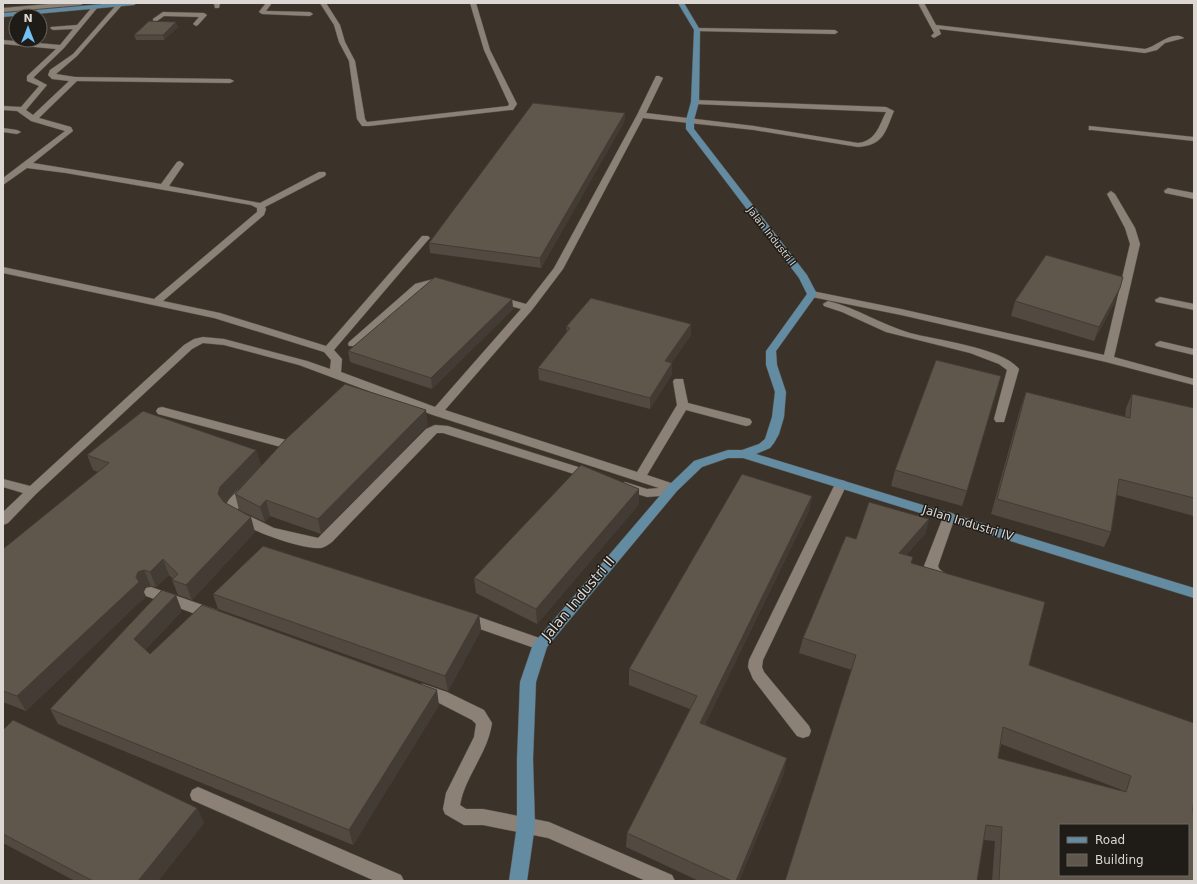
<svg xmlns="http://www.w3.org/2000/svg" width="1197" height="884" font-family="'DejaVu Sans',sans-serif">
<rect width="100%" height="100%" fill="#3b332a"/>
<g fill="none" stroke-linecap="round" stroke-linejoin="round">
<!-- minor casing -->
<g stroke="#565048" stroke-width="1">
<g id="minor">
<polygon points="60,3 84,3 81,5 3,12 3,8"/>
<path d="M118 3 123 4 77 56 56 74 75 77 230 79 234 81 230 83 77 81 39 118 71 127 73 131 33 163 161 184 177 162 180 161 184 164 169 186 260 203 319 172H325L326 174 325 176 265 207 266 209 264 215 163 301 220 313 326 346 422 236H428L430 238 428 240 334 350 342 359 341 372 435 407 521 309 493 301 492 299 493 297 497 296 526 304 554 268 637 115 656 76H659L663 78 646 113 754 126 858 143C876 141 879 126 886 112L695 104 691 102 695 100 886 107 894 111C885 132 884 145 858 147L754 130 643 118 563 269 532 310 445 410 637 472 677 405 673 381 675 379H683L688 403 750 419 752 422 750 425 746 426 686 410 647 475 677 485 679 488 672 495 647 497 621 489 619 486 621 483 625 482 647 489 659 488 433 415 299 365 224 345 203 343 192 349 36 494 8 523 3 525V512L23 493 3 487V479L30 486 184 345 194 339 203 337 224 339 307 361 330 369 331 360 324 352 214 318 3 273V267L154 299 257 212V208L251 205 66 173 27 168 3 185V178L65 131 31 121 17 111 3 110V106L21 107 39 86 27 81V76L56 49 3 44V40L60 45 73 29 53 30 50 28 51 27 77 25 93 6 98 7 64 48 34 77V78L47 85 26 110 33 115 69 81 52 79 48 75 50 70 73 54Z"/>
<polygon points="214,3 220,3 219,8 215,8"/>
<polygon points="266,3 272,3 266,11 310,12 313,14 310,16 262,14 259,12"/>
<polygon points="320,3 326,3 340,25 345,42 355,61 365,119 367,122 508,106 509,104 484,50 470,3 476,3 490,50 517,104 513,110 510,110 369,126 362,126 357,119 349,61 339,42 334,25"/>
<path d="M918 3H924L936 25 1145 49C1156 47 1172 30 1184 38L1165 43 1157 50 1145 53 939 29 941 34 934 38 931 36 934 33Z"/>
<polygon points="163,12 204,13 207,15 198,25 196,26 193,24 199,17 164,16 157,21 153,21 153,19"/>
<polygon points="697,28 835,30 838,32 835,34 695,31 695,29"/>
<polygon points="1089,126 1194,137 1194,141 1092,130 1089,130"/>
<polygon points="3,128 17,130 21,132 17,134 3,132"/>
<polygon points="1168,188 1194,193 1194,199 1165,193 1164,191"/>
<polygon points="1111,191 1115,194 1135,228 1140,244 1114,357 1194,379 1194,385 1106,362 901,315 812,297 807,294 812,291 901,309 1104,355 1130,244 1125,228 1107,194"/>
<path d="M434 279 447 281 448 283C445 286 429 286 423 288L357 346H349L348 344 349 342 415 284Z"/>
<polygon points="1160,297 1194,304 1194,310 1156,302 1155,300"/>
<path d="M828 301C857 308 882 325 910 333 936 340 1003 348 1019 369L1004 422H996L994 419 1007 370 999 364 970 353 886 332 842 312 824 306 823 304Z"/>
<polygon points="1160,341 1194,349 1194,355 1156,346 1155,344"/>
<polygon points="162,407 290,441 293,447 286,457 278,457 276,454 281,447 158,414 156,411 158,408"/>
<path d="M435 425 448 426 594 472 596 475 594 478 590 479 443 433H437L332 542C328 545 325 547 321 548 302 550 233 526 224 510 226 500 242 483 252 486L254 489 252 492 237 510 274 528 318 538 426 429Z"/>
<polygon points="841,480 845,481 847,484 763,660 762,667 764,672 809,726 811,731 809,736 803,738 797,736 753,679 748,667 749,660 835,484 837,481"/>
<path d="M949 512 954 514 955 517 938 566C940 573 948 572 951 578L949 582 944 583 931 578 924 566 943 517 944 514Z"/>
<polygon points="151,587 217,610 219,614 217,618 212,620 146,596 144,592 146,588"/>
<polygon points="465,612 545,640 547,644 545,648 540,650 460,622 458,618 460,614"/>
<path d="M423 684 447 692 484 710 492 723C488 753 465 776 460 805L466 809H483L549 822 672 875 675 881H646L548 838 483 825H464L445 814 443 809 446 793 474 737 476 724 472 720 437 702 418 695 415 690 418 685Z"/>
<polygon points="198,787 401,875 404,881 375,881 192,800 190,795 192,790"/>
</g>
</g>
<!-- major casing -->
<g stroke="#565048" stroke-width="1">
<g id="major">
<polygon points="114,3 137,3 134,5 3,17 3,13"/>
<polygon points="678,3 684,3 700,30 699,102 694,120 694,129 807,275 817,294 776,351 777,365 786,392 784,417 779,434 774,443 770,448 756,454 1194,588 1194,598 743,458 728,458 702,467 677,491 547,647 536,682 533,759 535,825 527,881 509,881 517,825 517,759 520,682 533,644 669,485 694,461 728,450 742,450 759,444 765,439 772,417 775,392 766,365 766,351 807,294 799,278 686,129 686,120 691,102 694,30"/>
</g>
</g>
<!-- minor -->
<use href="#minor" fill="#8b8177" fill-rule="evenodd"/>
<!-- major -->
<use href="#major" fill="#638ba2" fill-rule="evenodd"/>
</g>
<!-- wall -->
<g fill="#524a41" fill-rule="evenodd">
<polygon points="178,27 164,40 136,40 134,35"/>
<polygon points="625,113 624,122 541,268 430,253 429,243"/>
<polygon points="512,299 513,309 432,389 350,362 348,351"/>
<polygon points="1015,301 1115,302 1094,341 1011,316"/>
<polygon points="566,327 691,335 671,363 672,363 672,374 650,409 539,380 538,368 567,332"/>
<polygon points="1026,392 1125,417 1126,408 1132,394 1194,408 1194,516 1117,495 1111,532 1104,547 991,514 1021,406"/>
<polygon points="428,425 321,534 270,516 265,522 239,510 235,494"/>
<polygon points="256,450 261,466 225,503 255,532 192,600 178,595 172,580 173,579 169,575 156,587 151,586 145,587 143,592 145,597 26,711 3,702 3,549 98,472 93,470 87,455"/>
<polygon points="895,470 967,491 962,506 891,486"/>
<polygon points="639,489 639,504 537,624 476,593 474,578"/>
<polygon points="812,496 809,511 705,724 784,773 739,881 699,881 626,847 627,833 690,709 629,685 629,669"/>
<path d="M929 519 925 534 906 555 911 563 1029 665 1193 810 1194 881H992L995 841 984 840 852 670 799 653 803 638 856 539ZM1001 744 1122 790V791L998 758Z"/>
<polygon points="213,594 479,615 481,630 448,691 218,609"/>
<polygon points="182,611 145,650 150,654 439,705 353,845 58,724 50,709"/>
<polygon points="3,730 197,808 204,823 158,881 75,881 3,843"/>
</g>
<!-- shaded-wall -->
<g fill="#423c35">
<polygon points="176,22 178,27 164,40 163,35"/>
<polygon points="625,113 624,122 541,268 540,258"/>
<polygon points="1120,288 1115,302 1094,341 1099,327"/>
<polygon points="512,299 513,309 432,389 431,378"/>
<polygon points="691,324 691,335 665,373 665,361"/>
<polygon points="672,363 672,374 650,409 650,398"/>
<polygon points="426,410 428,425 321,534 318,519"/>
<polygon points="256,450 261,466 225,502 223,510 218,494 220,487"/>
<polygon points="639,489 639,504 537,624 536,609"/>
<polygon points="812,496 809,511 698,738 700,723"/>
<polygon points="266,500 270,516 265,522 260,507"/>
<polygon points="251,517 255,532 192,600 186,585"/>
<polygon points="929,519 925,534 895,568 899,553"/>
<polygon points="163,559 169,575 156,587 150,572"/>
<polygon points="144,570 151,586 145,587 143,592 145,597 26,711 17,696 136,577 138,572"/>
<polygon points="176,595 182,611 141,654 134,639"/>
<polygon points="479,615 481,630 448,691 445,676"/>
<polygon points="437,690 439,705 353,845 349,830"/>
<polygon points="787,758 784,773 739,881 736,881"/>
<polygon points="197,808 204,823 158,881 138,881"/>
</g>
<!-- building -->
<g fill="#5f564c" stroke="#423c35" fill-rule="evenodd">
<polygon points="149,21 176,22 163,35 134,35"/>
<polygon points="533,103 625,113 540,258 429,243"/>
<polygon points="1046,255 1123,277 1120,288 1099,327 1015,301"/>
<polygon points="435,277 512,299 431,378 348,351"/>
<polygon points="591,298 691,324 665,361 672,363 650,398 538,368 570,328 566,327"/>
<polygon points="936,360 1001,376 967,491 895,470"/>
<polygon points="345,384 426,410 318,519 266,500 260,507 235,494 286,439"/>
<polygon points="1026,392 1130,418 1132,394 1194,408 1194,498 1119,479 1111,532 997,499"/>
<polygon points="143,411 256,450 220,487 218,494 224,502 251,517 186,585 172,580 178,574 163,559 150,572 144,570 138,572 136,577 139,582 17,696 3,691 3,549 109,463 87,455"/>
<polygon points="581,465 639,489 536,609 474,578"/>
<polygon points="742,474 812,496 700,723 787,758 736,881 732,881 627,833 697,696 629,669"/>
<path d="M869 502 929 519 899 553 913 557 911 563 1045 602 1029 665 1194 723V798L1193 810 1194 821V881H999L1002 827 986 825 977 881H785L856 655 803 638 846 536 856 539ZM1003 727 1131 776 1126 792 998 758ZM1060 825H1188V875H1060Z"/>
<polygon points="263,546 479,615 445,676 213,594"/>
<polygon points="162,590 176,595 134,639 150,654 202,605 437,690 349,830 50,709"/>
<polygon points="13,720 197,808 138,881 93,881 3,834 3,730"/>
</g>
<g text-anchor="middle" stroke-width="3" stroke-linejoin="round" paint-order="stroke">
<!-- far-street labels -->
<g font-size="10" fill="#dcd7d2" stroke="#1f1b17">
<text transform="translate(772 236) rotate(52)" y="4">Jalan Industri I</text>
</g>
<!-- street labels -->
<g font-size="12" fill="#dcd7d2" stroke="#1f1b17">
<text transform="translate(968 523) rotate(17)" y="4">Jalan Industri IV</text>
</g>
<!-- near-street labels -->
<g font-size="14" fill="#dcd7d2" stroke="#1f1b17">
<text transform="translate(578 598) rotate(-50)" y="5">Jalan Industri II</text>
</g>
</g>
<!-- border -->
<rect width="1197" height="884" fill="none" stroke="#dcd7d2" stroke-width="8"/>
<!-- legend -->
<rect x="1059" y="824" width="130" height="52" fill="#1f1b17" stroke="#6b6662"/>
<rect x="1067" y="837" width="20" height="6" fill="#638ba2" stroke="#6b6662"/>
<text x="1095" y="844" font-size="12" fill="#dcd7d2">Road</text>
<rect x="1067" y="854" width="20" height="12" fill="#5f564c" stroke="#6b6662"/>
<text x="1095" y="864" font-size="12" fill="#dcd7d2">Building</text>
<!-- north arrow -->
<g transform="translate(28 28)"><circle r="19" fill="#1f1b17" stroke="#6b6662"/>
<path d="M0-3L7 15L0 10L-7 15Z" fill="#71c1f5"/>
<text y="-6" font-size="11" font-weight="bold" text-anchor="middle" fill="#dcd7d2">N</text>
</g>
</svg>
